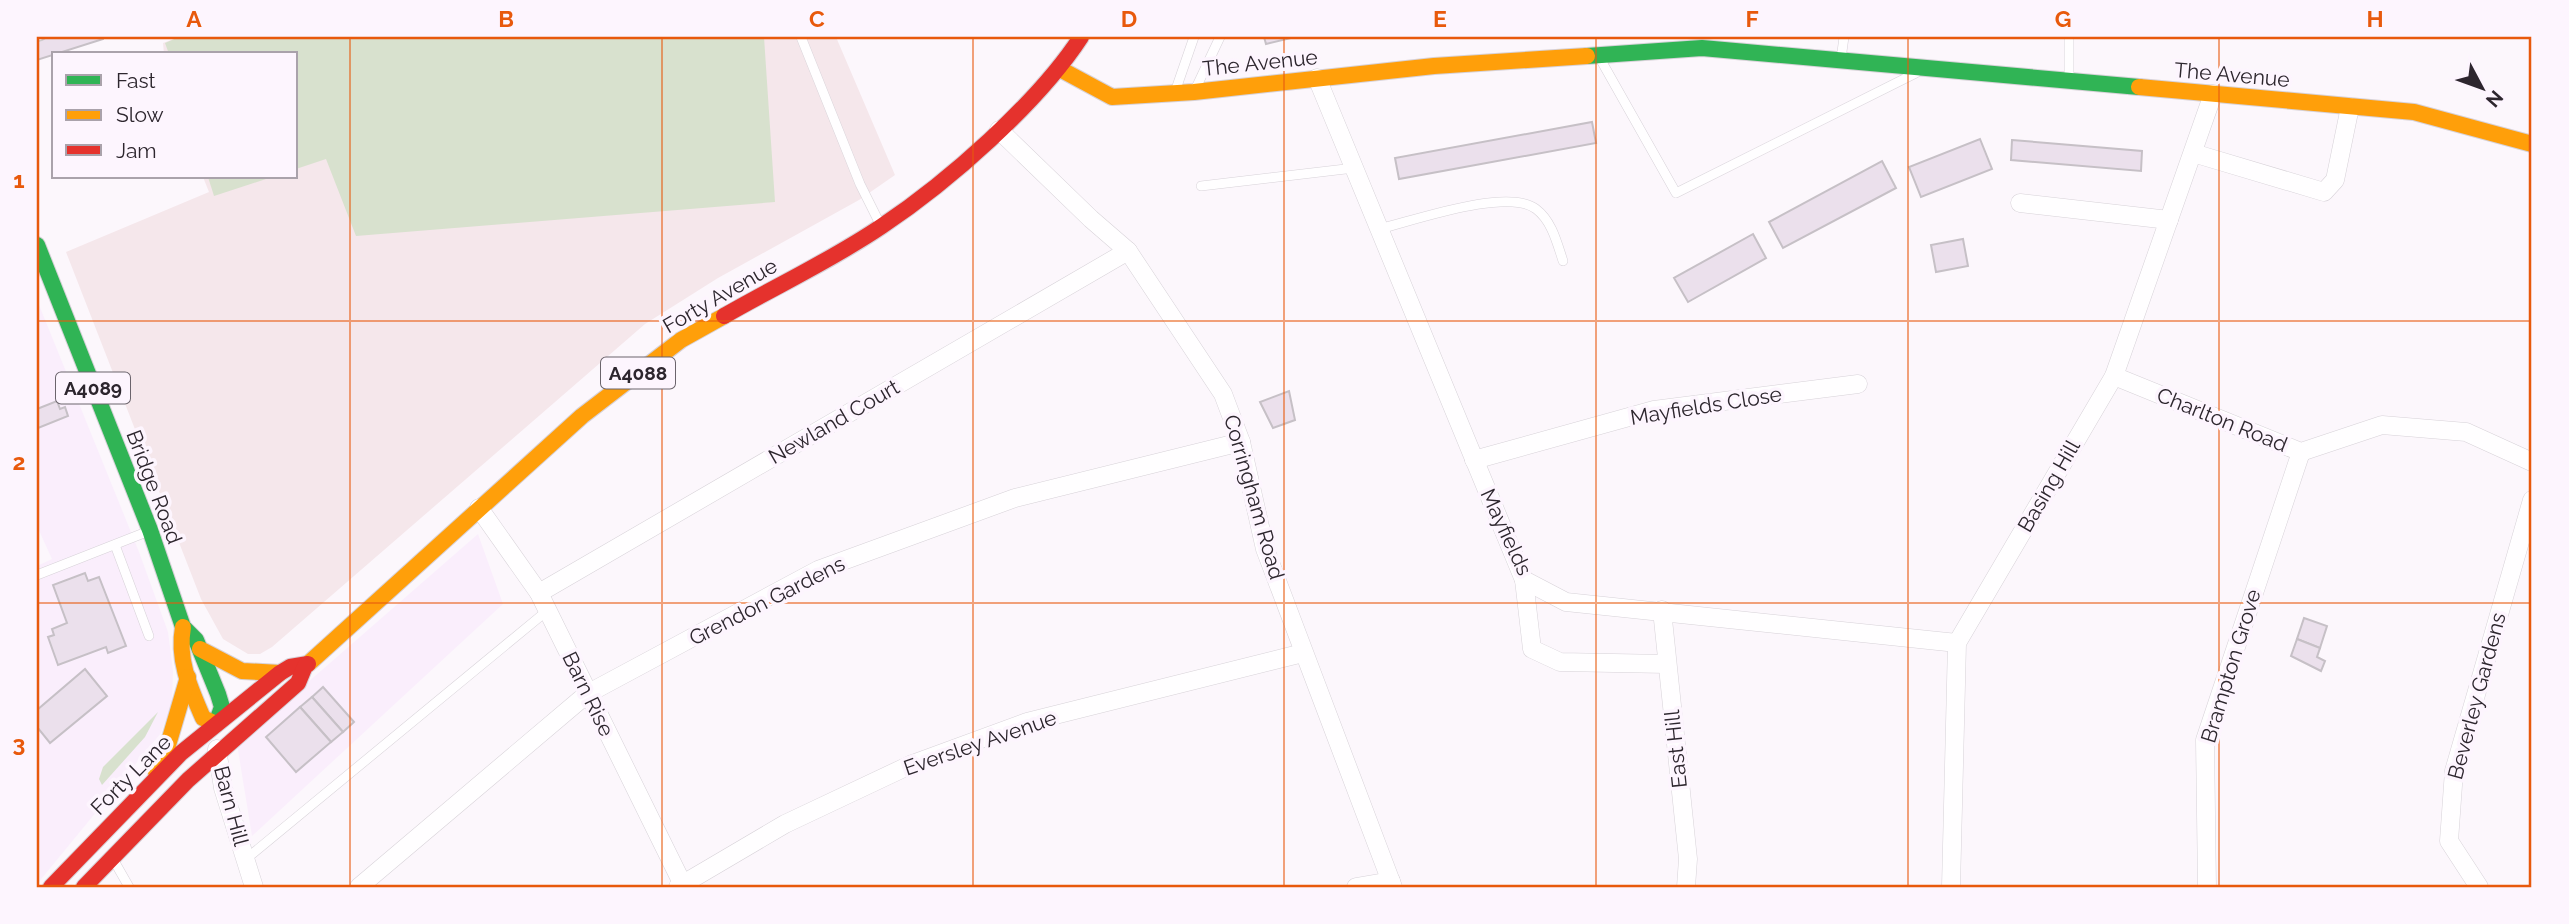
<svg xmlns="http://www.w3.org/2000/svg" width="2569" height="924" font-family="Raleway,sans-serif">
<rect width="100%" height="100%" fill="#fcf7fc"/>
<!-- built -->
<g fill="#faeefc">
<polygon points="37,300 139,552 168,632 173,671 172,703 161,733 37,884 37,566 52,559 37,526"/>
<polygon points="478,534 503,604 252,836 237,744"/>
</g>
<!-- education -->
<polygon fill="#f5e7eb" points="179,37 836,37 895,175 859,200 718,278 645,324 272,647 260,654 248,654 223,639 201,599 66,252 209,192 203,177 296,177 296,54 164,54 163,43"/>
<!-- green -->
<g fill="#d8e1ce">
<polygon points="179,37 764,37 775,202 356,236 326,159 296,169 296,54 169,54 165,43"/>
<polygon points="208,177 272,177 214,196"/>
<polygon points="158,712 145,737 102,785 99,779 103,767"/>
</g>
<!-- building -->
<g fill="#ebe0ec" stroke="#c6c0c6" stroke-width="2">
<polygon points="48,37 103,37 103,39 37,60 37,41"/>
<polygon points="1264,37 1291,37 1291,38 1266,44"/>
<polygon points="1592,122 1596,143 1399,179 1395,158"/>
<polygon points="1980,139 1992,169 1921,197 1909,167"/>
<polygon points="2012,140 2142,151 2141,171 2011,160"/>
<polygon points="1882,161 1896,188 1783,248 1769,222"/>
<polygon points="1753,234 1766,258 1688,302 1674,278"/>
<polygon points="1963,239 1968,266 1936,272 1931,245"/>
<polygon points="1289,391 1295,420 1273,428 1260,402"/>
<polygon points="57,401 60,409 65,407 68,416 38,428 37,409"/>
<polygon points="85,573 88,581 99,577 126,646 108,653 106,647 58,665 48,637 54,635 52,629 67,623 53,585"/>
<polygon points="2304,618 2327,626 2320,648 2297,639"/>
<polygon points="2297,639 2320,648 2317,657 2325,661 2321,671 2291,656"/>
<polygon points="85,669 107,696 50,743 37,727 37,710"/>
<polygon points="323,687 354,722 343,732 312,697"/>
<polygon points="312,697 343,732 331,742 300,707"/>
<polygon points="300,707 331,742 296,772 266,737"/>
</g>
<g fill="none" stroke-linecap="round" stroke-linejoin="round">
<!-- lane casing -->
<g stroke="#d7d2d8" stroke-width="10">
<g id="lane">
<polyline points="801,37 860,184 881,226"/>
<polyline points="2069,37 2069,80"/>
<polyline points="1598,55 1676,193 1916,73"/>
<polyline points="1841,59 1844,37"/>
<polyline points="1195,90 1220,37"/>
<polyline points="1175,92 1194,37"/>
<polyline points="1201,186 1354,168"/>
<path d="M1379 229C1413 221 1508 187 1536 209 1552 221 1557 243 1563 261"/>
<polyline points="115,545 149,636"/>
<polyline points="37,575 149,531"/>
<polyline points="113,859 129,887"/>
<polyline points="246,859 548,610"/>
</g>
</g>
<!-- street casing -->
<g stroke="#d7d2d8" stroke-width="19">
<g id="street">
<polyline points="1317,78 1524,580 1566,602 1957,643"/>
<polyline points="999,130 1091,219 1128,251 1223,394 1241,442 1265,549 1393,887"/>
<polyline points="2193,153 2324,192 2335,180 2350,107"/>
<polyline points="2020,203 2169,220"/>
<polyline points="2114,376 2301,452 2382,425 2466,432 2532,462"/>
<polyline points="1474,460 1654,410 1858,384"/>
<polyline points="479,508 539,593 684,887"/>
<polyline points="1524,580 1532,649 1560,662 1667,664"/>
<polyline points="539,593 1128,251"/>
<polyline points="1662,610 1688,859 1686,887"/>
<polyline points="217,749 223,788 254,887"/>
<polyline points="359,887 587,694 818,570 1015,498 1241,442"/>
<polyline points="678,887 785,824 910,765 1027,722 1303,653"/>
<polyline points="1356,887 1391,881"/>
<polyline points="1951,887 1957,643 2114,376 2213,94"/>
<polyline points="2207,887 2205,740 2301,452"/>
<polyline points="2479,887 2449,841 2454,771 2532,500"/>
</g>
</g>
<!-- fast casing -->
<g stroke="#d7d2d8" stroke-width="18">
<g id="fast">
<polyline points="1587,56 1702,48 2139,87"/>
<polyline points="37,245 150,530 183,627 196,640 218,694 222,707 216,724"/>
</g>
</g>
<!-- slow casing -->
<g stroke="#d7d2d8" stroke-width="18">
<g id="slow">
<polyline points="1060,69 1112,97 1194,92 1434,66 1587,56"/>
<polyline points="2139,87 2414,112 2532,144"/>
<path d="M183 627C177 660 190 688 203 718L216 724"/>
<polyline points="200,649 242,671 280,673"/>
<polyline points="308,664 582,416 681,340 724,316"/>
<polyline points="156,772 168,745 188,677"/>
</g>
</g>
<!-- jam casing -->
<g stroke="#d7d2d8" stroke-width="18">
<g id="jam">
<path d="M724 316C776 286 832 260 882 226 948 182 1038 103 1081 37"/>
<polyline points="51,887 181,753 280,673 290,667 308,664"/>
<polyline points="84,887 188,780 298,683 305,666"/>
</g>
</g>
<!-- lane -->
<use href="#lane" stroke="#fffeff" stroke-width="9"/>
<!-- street -->
<use href="#street" stroke="#fffeff" stroke-width="18"/>
<!-- fast -->
<use href="#fast" stroke="#30b455" stroke-width="16"/>
<!-- slow -->
<use href="#slow" stroke="#ff9f0a" stroke-width="16"/>
<!-- jam -->
<use href="#jam" stroke="#e5322d" stroke-width="16"/>
<!-- rail casing -->
<g stroke="#cccacc" stroke-width="8">
<polyline id="rail" points="37,38 41,37"/>
</g>
<!-- rail -->
<use href="#rail" stroke="#fdf5fe" stroke-width="5" stroke-dasharray="16" stroke-linecap="butt"/>
</g>
<!-- grid -->
<path fill="none" stroke="#e8590c" stroke-width="2" stroke-opacity="0.55" d="M350 37V887M662 37V887M973 37V887M1284 37V887M1596 37V887M1908 37V887M2219 37V887M37 321H2532M37 603H2532"/>
<g text-anchor="middle" stroke-width="7" stroke-linejoin="round" paint-order="stroke">
<!-- shield labels -->
<g fill="#fdf5fe" stroke="#6b646c" stroke-width="2">
<rect x="601" y="357.5" width="74" height="31" rx="5"/>
<rect x="56" y="372.5" width="74" height="31" rx="5"/>
</g>
<g font-size="19" font-weight="bold" fill="#2d262e">
<text x="638" y="380">A4088</text>
<text x="93" y="395">A4089</text>
</g>
<!-- street labels -->
<g font-size="21" fill="#2d262e" stroke="#fdf5fe">
<text transform="translate(1260 63) rotate(-6)" y="7">The Avenue</text>
<text transform="translate(2232 75) rotate(5)" y="7">The Avenue</text>
<text transform="translate(720 296) rotate(-30)" y="7">Forty Avenue</text>
<text transform="translate(1706 406) rotate(-9)" y="7">Mayfields Close</text>
<text transform="translate(2222 420) rotate(22)" y="7">Charlton Road</text>
<text transform="translate(834 422) rotate(-30)" y="7">Newland Court</text>
<text transform="translate(2049 486) rotate(-60)" y="7">Basing Hill</text>
<text transform="translate(154 487) rotate(69)" y="7">Bridge Road</text>
<text transform="translate(1254 497) rotate(74)" y="7">Corringham Road</text>
<text transform="translate(1506 532) rotate(65)" y="7">Mayfields</text>
<text transform="translate(767 601) rotate(-27)" y="7">Grendon Gardens</text>
<text transform="translate(2231 666) rotate(-73)" y="7">Brampton Grove</text>
<text transform="translate(588 694) rotate(64)" y="7">Barn Rise</text>
<text transform="translate(2477 696) rotate(-75)" y="7">Beverley Gardens</text>
<text transform="translate(980 743) rotate(-19)" y="7">Eversley Avenue</text>
<text transform="translate(1676 749) rotate(-96)" y="7">East Hill</text>
<text transform="translate(131 775) rotate(-45)" y="7">Forty Lane</text>
<text transform="translate(231 806) rotate(75)" y="7">Barn Hill</text>
</g>
</g>
<!-- border -->
<rect width="2569" height="924" fill="none" stroke="#fdf5fe" stroke-width="77"/>
<!-- legend -->
<rect x="52" y="52" width="245" height="126" fill="#fdf5fe" stroke="#aaa2ab" stroke-width="2"/>
<rect x="66" y="75" width="35" height="10" fill="#30b455" stroke="#aaa2ab" stroke-width="2"/>
<text x="116" y="88" font-size="21" fill="#2d262e">Fast</text>
<rect x="66" y="110" width="35" height="10" fill="#ff9f0a" stroke="#aaa2ab" stroke-width="2"/>
<text x="116" y="122" font-size="21" fill="#2d262e">Slow</text>
<rect x="66" y="145" width="35" height="10" fill="#e5322d" stroke="#aaa2ab" stroke-width="2"/>
<text x="116" y="158" font-size="21" fill="#2d262e">Jam</text>
<!-- north arrow -->
<g transform="translate(2482 88) rotate(131)" stroke="#fdf5fe" stroke-width="5" paint-order="stroke">
<path d="M0-5L12 26L0 18L-12 26Z" fill="#2d262e"/>
<text y="-10" font-size="19" font-weight="bold" text-anchor="middle" fill="#2d262e">N</text>
</g>
<rect x="38" y="38" width="2492" height="848" fill="none" stroke="#e8590c" stroke-width="2.5"/>
<g font-size="23" text-anchor="middle" font-weight="bold" fill="#e8590c">
<text x="194" y="27">A</text>
<text x="506" y="27">B</text>
<text x="817" y="27">C</text>
<text x="1129" y="27">D</text>
<text x="1440" y="27">E</text>
<text x="1752" y="27">F</text>
<text x="2063" y="27">G</text>
<text x="2375" y="27">H</text>
<text x="19" y="188">1</text>
<text x="19" y="470">2</text>
<text x="19" y="752">3</text>
</g>
</svg>
